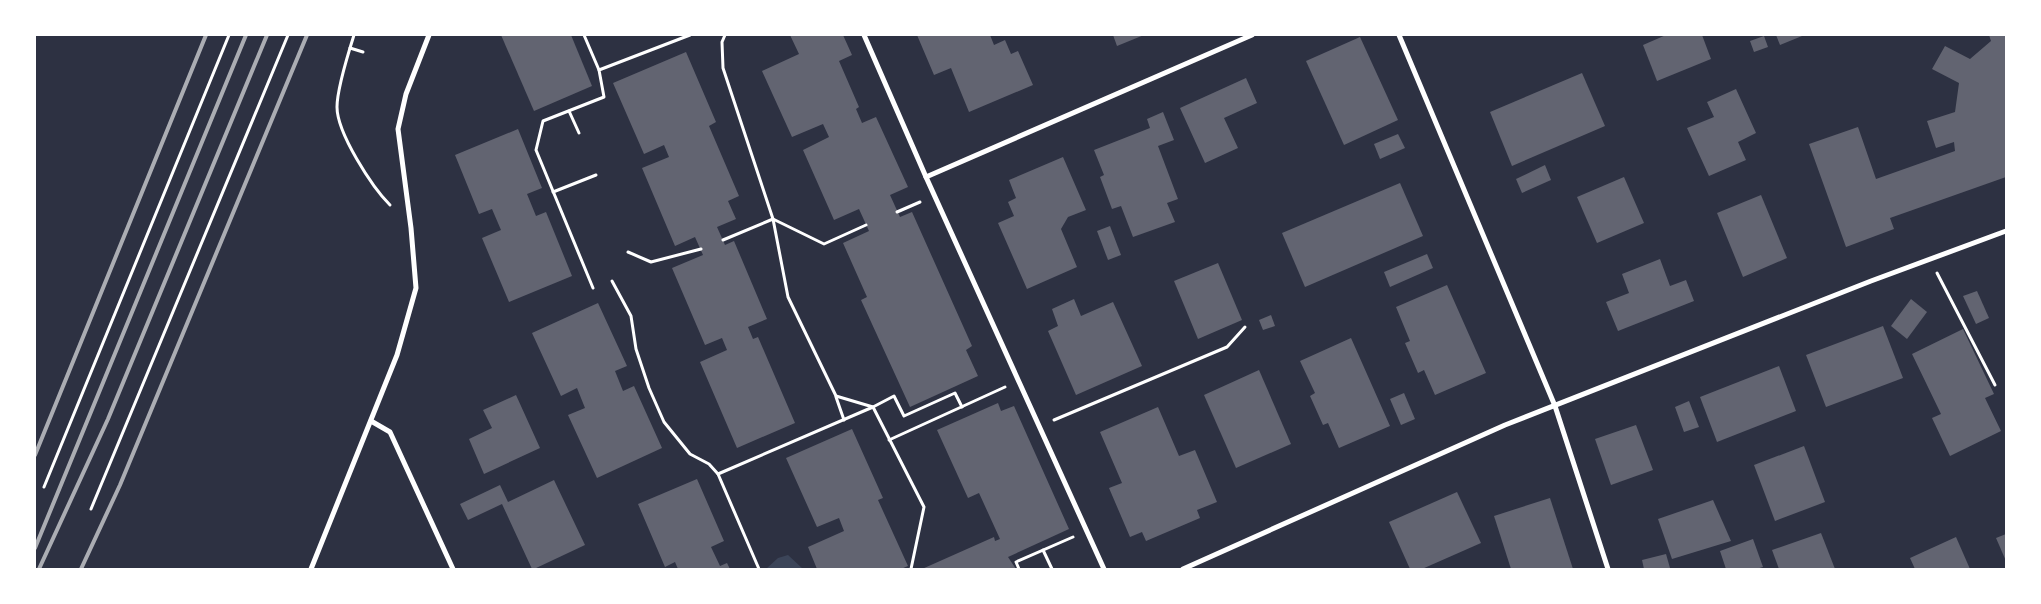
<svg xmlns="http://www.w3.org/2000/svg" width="2041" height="604" font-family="Spectral,serif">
<rect width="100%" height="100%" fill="#2d3142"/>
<!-- green -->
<polygon fill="#3c4559" points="788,555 803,569 766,569 778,558"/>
<!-- building -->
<g fill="#626471">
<polygon points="501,35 571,35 592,86 534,111"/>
<polygon points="790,35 843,35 852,55 839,61 859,107 856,109 862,123 876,117 908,187 890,195 900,217 912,212 972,346 966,350 978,376 910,407 861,300 867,297 843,243 869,231 859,209 834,220 803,150 829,137 823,124 792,137 762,71 799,54"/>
<polygon points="917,35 990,35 994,45 1005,40 1011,54 1018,51 1033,85 969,112 951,68 934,75"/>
<polygon points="1113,35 1144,35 1117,46"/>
<polygon points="1666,35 1702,35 1711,59 1657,81 1643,45"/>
<polygon points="1776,35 1801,35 1802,36 1780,45"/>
<polygon points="1989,35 2006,35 2006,177 1890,218 1894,229 1846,247 1809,144 1858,127 1876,179 1955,151 1954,142 1936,148 1927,121 1955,112 1959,83 1932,69 1945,46 1970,59 1991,41"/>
<polygon points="1764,36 1768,47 1754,52 1750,41"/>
<polygon points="1360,37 1398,120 1344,145 1306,61"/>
<polygon points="686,52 716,122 709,126 739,196 728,201 736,219 717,227 725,245 734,241 767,319 748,327 753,339 758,337 795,423 737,448 700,362 727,350 722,338 705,345 672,268 703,255 695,237 675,246 642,168 669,157 664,145 644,154 613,83"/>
<polygon points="1582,73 1605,126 1512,166 1490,112"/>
<polygon points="1246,78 1257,103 1224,118 1238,148 1205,163 1180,108"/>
<polygon points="1736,89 1756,133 1738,142 1746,160 1709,176 1687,128 1714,117 1707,102"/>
<polygon points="1163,112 1174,140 1158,146 1178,199 1167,203 1175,222 1133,237 1121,206 1112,209 1100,177 1104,175 1094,150 1150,128 1147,119"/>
<polygon points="518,129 542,188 527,194 536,216 546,212 572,276 509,302 482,238 501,230 492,209 479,214 455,155"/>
<polygon points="1398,134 1405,148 1380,159 1374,144"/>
<polygon points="1063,157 1086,210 1068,217 1061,229 1077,267 1027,289 998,223 1014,216 1008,202 1016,198 1009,180"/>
<polygon points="1545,165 1551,180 1522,193 1516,179"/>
<polygon points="1624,177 1644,223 1597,243 1577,197"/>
<polygon points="1400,183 1423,236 1305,287 1282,233"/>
<polygon points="1761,195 1787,258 1743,277 1717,213"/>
<polygon points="1110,226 1121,255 1108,260 1097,231"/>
<polygon points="1427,254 1433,268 1390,287 1384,272"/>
<polygon points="1660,259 1670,286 1686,280 1694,301 1618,331 1606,302 1629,293 1622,274"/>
<polygon points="1218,263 1242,320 1198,339 1174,281"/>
<polygon points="1447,285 1486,373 1435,395 1424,370 1418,373 1405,343 1410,341 1396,307"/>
<polygon points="1977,291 1989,318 1976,324 1963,296"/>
<polygon points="1074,299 1081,316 1113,302 1142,366 1076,395 1048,331 1058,326 1052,309"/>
<polygon points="1911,299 1927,312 1907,339 1891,326"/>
<polygon points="598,303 627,366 615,371 623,391 634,386 662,448 597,478 568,415 585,408 577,388 561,396 532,333"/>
<polygon points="1271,315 1275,326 1263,330 1259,320"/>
<polygon points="1883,326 1903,378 1826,407 1806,355"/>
<polygon points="1963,329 1994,394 1985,398 2001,431 1950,456 1932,418 1941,414 1912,354"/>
<polygon points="1351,338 1390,426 1339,448 1328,423 1323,425 1310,396 1315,393 1300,361"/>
<polygon points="1779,366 1796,411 1717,442 1700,397"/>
<polygon points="1259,370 1291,444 1236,468 1204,395"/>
<polygon points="1404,393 1415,419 1401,425 1390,399"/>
<polygon points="516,395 540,448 484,474 469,439 492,428 483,410"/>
<polygon points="1689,401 1699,427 1684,432 1675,407"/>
<polygon points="998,403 1001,411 1014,406 1069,529 1008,557 1016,569 922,569 994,537 995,541 1000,539 979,493 968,498 937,430"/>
<polygon points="1158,407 1179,456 1195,450 1217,502 1197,510 1200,518 1146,541 1142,532 1130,537 1109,488 1122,483 1100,432"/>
<polygon points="1636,425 1653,470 1611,485 1595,439"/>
<polygon points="852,429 883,498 878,500 908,566 901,569 817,569 808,547 844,531 839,518 817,527 786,458"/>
<polygon points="1804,446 1825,502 1775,521 1754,465"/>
<polygon points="697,479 724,541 711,547 720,566 727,563 730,569 678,569 675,562 665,567 638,504"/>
<polygon points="554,480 585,545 534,569 532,569 502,504 468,520 460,504 500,485 508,502"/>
<polygon points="1457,492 1481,543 1422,569 1410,569 1389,522"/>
<polygon points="1550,498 1573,569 1511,569 1494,516"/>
<polygon points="1713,500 1731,541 1672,559 1658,519"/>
<polygon points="1821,533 1835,569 1779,569 1772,550"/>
<polygon points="2006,534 2006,561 1996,538"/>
<polygon points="1956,537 1970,569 1915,569 1910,558"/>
<polygon points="1753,539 1763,567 1756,569 1726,569 1720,551"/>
<polygon points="1666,554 1670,568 1644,569 1642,560"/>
</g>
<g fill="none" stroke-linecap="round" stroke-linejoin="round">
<!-- path -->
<g stroke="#fff" stroke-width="3">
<path d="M354 35C348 54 337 89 337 107 337 133 372 187 390 205"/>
<polyline points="584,35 599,70"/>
<polyline points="725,35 722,42 723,68 773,219 788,297 836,396 873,407 924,507 911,569"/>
<polyline points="350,48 363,52"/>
<polyline points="569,111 579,133"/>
<polyline points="553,192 596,175"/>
<polyline points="897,212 920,202"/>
<polyline points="723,240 773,219 824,244 866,225"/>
<polyline points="628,252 651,262 701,249"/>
<polyline points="1937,273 1995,385"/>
<polyline points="612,281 631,316 636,349 649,388 664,422 690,454 709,464 718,474"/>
<polyline points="593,288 536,150 543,121 604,97 599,70 690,35"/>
<polyline points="836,397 844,420"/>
<polyline points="1054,420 1227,347 1245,327"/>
<polyline points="889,440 1005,387"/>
<polyline points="44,487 229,35"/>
<polyline points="91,509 288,35"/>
<polyline points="1043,550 1052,569"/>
<polyline points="759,569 718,474 873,407 894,396 904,416 955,393 962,407"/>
<polyline points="1019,569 1016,562 1073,537"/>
</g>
<!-- minor -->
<g stroke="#fff" stroke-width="5">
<polyline points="864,35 926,177 1104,569"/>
<polyline points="1399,35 1555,406 1608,569"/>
<polyline points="926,177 1252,35"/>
<polyline points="371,421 390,432 453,569"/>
<polyline points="311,569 397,355 416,288 411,228 398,129 406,94 429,35"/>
<polyline points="1183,569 1505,425 1871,281 2006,231"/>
</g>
<!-- rail -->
<g stroke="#abadb3" stroke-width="4">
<polyline points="35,455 206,35"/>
<polyline points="35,548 246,35"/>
<polyline points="39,569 108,419 267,35"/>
<polyline points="81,569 120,485 307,35"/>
</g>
</g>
<!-- border -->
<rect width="2041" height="604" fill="none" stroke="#ffffff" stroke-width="72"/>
</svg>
